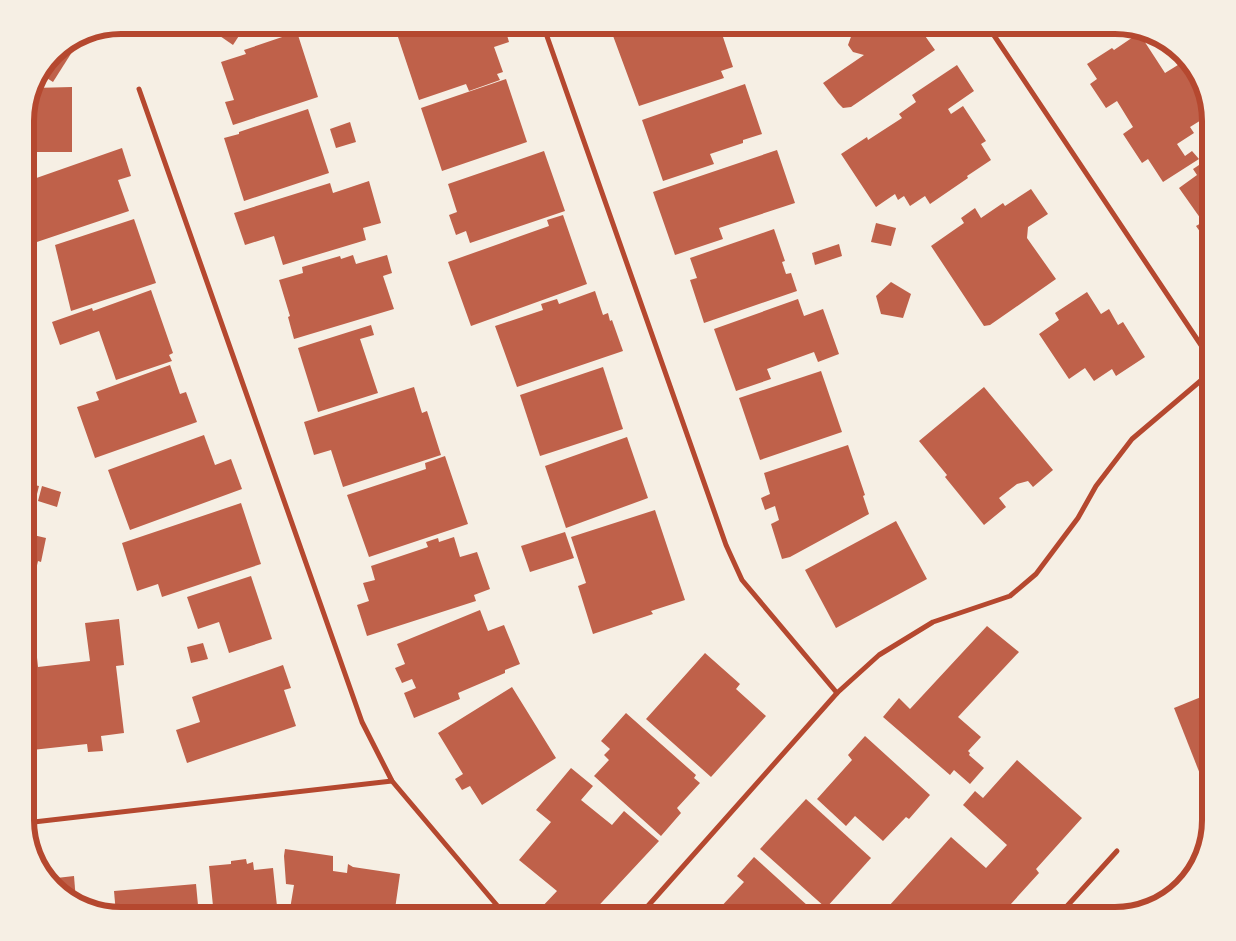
<svg xmlns="http://www.w3.org/2000/svg" width="1236" height="941" font-family="Spectral,serif">
<rect width="100%" height="100%" fill="#f6efe4"/>
<!-- building -->
<g fill="#bf614a">
<polygon points="204,25 246,25 233,45"/>
<polygon points="376,25 409,25 379,35"/>
<polygon points="433,25 504,25 509,42 494,47 503,72 497,74 500,80 469,91 466,84 419,100 398,37"/>
<polygon points="609,25 728,25 720,28 733,67 721,71 724,78 639,106"/>
<polygon points="846,25 930,25 923,33 935,50 851,107 843,108 838,103 823,83 864,55 853,52 848,45 852,34"/>
<polygon points="297,32 318,97 233,125 225,102 234,100 221,62 246,54 244,50"/>
<polygon points="1139,33 1165,73 1186,60 1201,79 1209,111 1205,114 1206,117 1190,127 1194,133 1177,144 1185,156 1192,151 1199,159 1163,182 1148,159 1142,163 1123,134 1133,127 1117,101 1106,108 1090,84 1097,79 1087,64 1112,48 1114,50"/>
<polygon points="79,41 53,82 39,73 58,49"/>
<polygon points="957,65 974,91 948,109 951,114 963,106 986,141 981,144 991,160 967,176 968,178 930,204 925,196 910,206 904,196 898,200 895,194 876,207 841,154 867,137 868,140 902,118 899,114 916,102 912,95"/>
<polygon points="506,79 527,142 442,171 421,108"/>
<polygon points="745,84 762,134 743,140 743,143 710,154 714,164 663,181 642,120"/>
<polygon points="72,87 72,152 25,152 25,115 33,88"/>
<polygon points="308,109 329,173 244,201 224,138 239,134 239,132"/>
<polygon points="350,122 356,142 336,148 330,129"/>
<polygon points="122,148 131,176 118,180 129,211 25,246 25,182"/>
<polygon points="777,150 795,203 719,228 723,239 675,255 653,192"/>
<polygon points="544,151 565,211 470,243 466,231 456,235 449,215 457,212 448,184"/>
<polygon points="1211,157 1211,253 1208,248 1210,246 1196,226 1203,222 1179,188 1197,175 1193,169"/>
<polygon points="369,181 381,223 363,228 366,240 283,265 274,236 245,245 234,213 330,183 333,193"/>
<polygon points="1031,189 1048,214 1028,227 1027,238 1056,279 990,325 984,326 931,246 964,223 961,218 975,208 981,218 1003,203 1005,206"/>
<polygon points="563,215 587,284 471,326 448,262 549,226 547,220"/>
<polygon points="134,219 156,283 71,311 55,245"/>
<polygon points="876,223 896,228 891,246 871,242"/>
<polygon points="774,229 785,261 782,262 786,274 791,273 797,291 704,323 690,280 697,278 690,258"/>
<polygon points="839,244 842,256 815,265 812,253"/>
<polygon points="353,255 356,264 387,255 392,273 383,276 394,309 294,339 288,317 290,316 279,280 303,273 302,267 340,256 341,259"/>
<polygon points="891,282 911,294 903,318 881,314 876,296"/>
<polygon points="151,290 173,353 169,355 172,361 116,380 99,331 60,345 52,322 92,308 93,311"/>
<polygon points="595,291 603,315 608,313 610,321 612,320 623,351 517,387 495,326 543,310 541,304 557,299 559,304"/>
<polygon points="1087,292 1101,314 1109,309 1118,325 1123,322 1145,357 1116,376 1112,369 1094,381 1085,368 1069,379 1039,334 1059,320 1055,313"/>
<polygon points="798,299 804,316 823,309 839,354 818,362 814,352 767,369 771,379 736,391 714,329"/>
<polygon points="371,325 374,335 360,339 378,393 318,412 298,348"/>
<polygon points="170,365 180,394 186,392 197,422 95,458 77,407 99,400 96,392"/>
<polygon points="603,367 623,429 540,456 520,395"/>
<polygon points="821,371 842,432 760,460 739,398"/>
<polygon points="414,387 422,413 427,411 441,455 343,487 331,450 314,455 304,422"/>
<polygon points="984,387 1053,470 1033,487 1028,481 1017,484 999,498 1006,507 984,525 945,477 947,475 919,441"/>
<polygon points="204,435 215,465 231,459 242,489 130,530 108,470"/>
<polygon points="627,437 648,498 566,528 545,466"/>
<polygon points="848,445 865,495 863,496 869,514 790,557 782,559 771,524 779,520 775,506 765,510 761,498 770,494 764,473"/>
<polygon points="445,456 468,524 369,557 347,495 426,469 425,463"/>
<polygon points="25,483 39,486 34,506 29,504 27,515 34,516 29,534 46,538 41,562 38,561 32,587 25,585"/>
<polygon points="42,486 61,492 57,507 38,501"/>
<polygon points="241,503 261,564 162,597 158,584 137,591 122,543"/>
<polygon points="655,510 685,600 651,611 653,614 593,634 578,586 586,583 571,537"/>
<polygon points="896,521 927,579 836,628 805,570"/>
<polygon points="565,532 574,558 530,572 521,546"/>
<polygon points="454,537 460,557 477,552 490,589 474,595 476,601 367,636 357,605 369,601 363,583 375,580 371,566 428,547 426,542 438,538 439,542"/>
<polygon points="251,576 272,639 229,653 219,622 198,629 187,597"/>
<polygon points="480,610 488,631 504,625 520,664 505,670 505,673 458,693 460,699 414,718 404,693 416,688 412,679 402,683 395,668 405,664 397,644"/>
<polygon points="119,619 124,665 116,666 124,733 101,736 103,751 88,752 87,744 32,750 25,688 25,627 28,626 30,640 35,639 38,667 90,661 85,623"/>
<polygon points="987,626 1019,652 958,717 981,737 968,751 970,753 969,755 984,768 970,784 954,770 950,775 883,717 899,698 910,709"/>
<polygon points="203,643 208,659 191,663 187,647"/>
<polygon points="705,653 740,684 736,689 766,716 711,777 646,719"/>
<polygon points="283,665 291,688 284,690 296,726 187,763 176,730 200,722 192,697"/>
<polygon points="512,687 556,758 482,805 470,786 462,790 455,779 463,774 438,733"/>
<polygon points="1206,695 1211,709 1211,770 1200,774 1174,708"/>
<polygon points="626,713 696,775 694,778 700,783 677,808 681,813 661,836 594,776 609,760 604,755 610,749 601,741"/>
<polygon points="865,736 930,795 909,819 906,817 883,841 855,816 846,826 817,799 852,760 848,755"/>
<polygon points="1017,760 1082,818 1036,869 1039,873 1000,916 880,916 951,837 986,868 1007,845 963,805 975,791 983,798"/>
<polygon points="571,768 593,786 581,800 612,825 624,811 659,841 589,916 545,916 539,910 557,891 519,860 551,822 536,810"/>
<polygon points="806,799 871,858 826,908 760,849"/>
<polygon points="285,849 333,856 333,871 347,873 348,864 353,867 400,874 394,916 320,916 290,909 294,885 286,884 284,856"/>
<polygon points="754,857 819,916 724,916 718,910 744,882 737,876"/>
<polygon points="246,859 247,864 253,862 254,870 273,868 278,916 214,916 209,866 231,864 231,861"/>
<polygon points="74,876 76,901 62,896 48,879"/>
<polygon points="196,884 199,916 121,916 116,914 114,891"/>
</g>
<g fill="none" stroke-linecap="round" stroke-linejoin="round">
<!-- minor -->
<g stroke="#b5482f" stroke-width="5">
<polyline points="543,25 726,545 742,580 837,693"/>
<polyline points="987,25 1211,360"/>
<polyline points="139,89 362,722 392,781 506,916"/>
<polyline points="25,823 392,781"/>
<polyline points="639,916 837,693 879,655 933,622 1010,596 1036,574 1078,518 1096,486 1132,439 1211,372"/>
<polyline points="1058,916 1117,851"/>
</g>
</g>
<!-- crop -->
<path d="M0 0H1236V941H0ZM121 34H1115A87 87 0 0 1 1202 121V820A87 87 0 0 1 1115 907H121A87 87 0 0 1 34 820V121A87 87 0 0 1 121 34Z" fill="#f6efe4" fill-rule="evenodd"/>
<path fill="none" stroke="#b5482f" stroke-width="6" d="M121 34H1115A87 87 0 0 1 1202 121V820A87 87 0 0 1 1115 907H121A87 87 0 0 1 34 820V121A87 87 0 0 1 121 34Z"/>
</svg>
